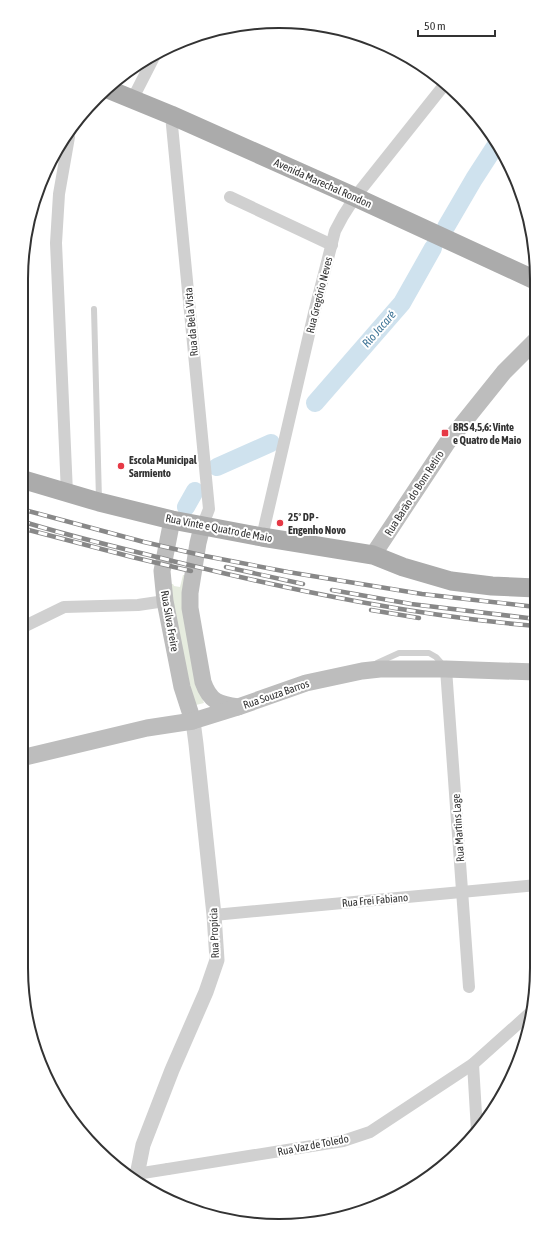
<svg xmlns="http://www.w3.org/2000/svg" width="558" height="1247" font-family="'Asap Condensed',sans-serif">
<rect width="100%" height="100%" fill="#fff"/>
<!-- green -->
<polygon fill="#e6ecdf" points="183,575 185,575 198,688 204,703 196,705 188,686 169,584 173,584 174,586 180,587"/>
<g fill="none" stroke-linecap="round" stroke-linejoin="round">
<!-- river -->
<g stroke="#cfe2ee" stroke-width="18">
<polyline points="446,227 474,179 496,145"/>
<polyline points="315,403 402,303 433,248"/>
<polyline points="217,467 271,443"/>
<polyline points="186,507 195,491"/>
</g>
<!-- service -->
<g stroke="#d0d0d0" stroke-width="6">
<polyline points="94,309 99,500"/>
<polyline points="377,663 399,653 429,653 436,657 444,666"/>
</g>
<!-- minor -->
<g stroke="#d0d0d0" stroke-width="12">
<polyline points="132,100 155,55"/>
<polyline points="171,115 209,509 202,527"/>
<polyline points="230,197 332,245"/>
<polyline points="67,493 56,243 59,194 69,137"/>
<polyline points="262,537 314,313 335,231 343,216 355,197 445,84"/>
<polyline points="21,628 64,607 138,605 165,601"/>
<polyline points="446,669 469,987"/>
<polyline points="214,915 537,885"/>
<polyline points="473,1064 477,1131"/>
<polyline points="168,1169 343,1141 370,1132 473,1064 530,1013"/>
</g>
<!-- tertiary -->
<polyline stroke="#d0d0d0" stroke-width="15" points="136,1180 143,1145 172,1070 206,992 217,960 214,915 196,744 193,721"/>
<!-- secondary -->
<g stroke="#bdbdbd" stroke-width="17">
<polyline points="172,520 162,571 165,601 182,687 193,721"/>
<path d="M202 527 198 543 190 593V608L203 682C210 702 219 704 238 707"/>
<polyline points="373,555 447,443 504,372 535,341"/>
<polyline points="21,758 147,728 193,721 238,707 306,683 362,671 380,669 446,669 536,672"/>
</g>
<!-- primary -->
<g stroke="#ababab" stroke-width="19">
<polyline points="110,90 171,115 355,197 535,280"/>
<polyline points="21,479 99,502 172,520 262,537 373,555 403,567 451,581 492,586 536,588"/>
</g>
<!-- rail casing -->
<g stroke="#888" stroke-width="4.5">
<g id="rail">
<polyline points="21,509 144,542 205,556 288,572 422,594 536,607"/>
<path d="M21 521C75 538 130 550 185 564 300 592 417 616 536 626"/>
<polyline points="21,528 132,557 191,571"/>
<polyline points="226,567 303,584"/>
<polyline points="332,590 411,604 536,619"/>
<polyline points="371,610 419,618"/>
</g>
</g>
<!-- rail -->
<use href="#rail" stroke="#fff" stroke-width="3" stroke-dasharray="9" stroke-linecap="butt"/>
<!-- minor-bridge -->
<polyline stroke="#d0d0d0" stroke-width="12" points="130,1175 168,1169"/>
</g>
<!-- markers -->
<g fill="#e63946" stroke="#fff" stroke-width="1.5">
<rect x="441" y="429" width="8" height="8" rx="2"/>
<circle cx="121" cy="466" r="4"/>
<circle cx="280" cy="523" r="4"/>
</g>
<g text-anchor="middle" stroke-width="4" stroke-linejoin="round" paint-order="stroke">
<!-- street labels -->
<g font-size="11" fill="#333" stroke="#fff">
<text transform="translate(323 183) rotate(24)" y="4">Avenida Marechal Rondon</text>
<text transform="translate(319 295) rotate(-76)" y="4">Rua Gregório Neves</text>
<text transform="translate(191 322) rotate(-95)" y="4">Rua da Bela Vista</text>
<text transform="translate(414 493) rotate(-57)" y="4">Rua Barão do Bom Retiro</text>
<text transform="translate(219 528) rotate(11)" y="4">Rua Vinte e Quatro de Maio</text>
<text transform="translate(170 621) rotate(80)" y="4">Rua Silva Freire</text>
<text transform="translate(276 694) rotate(-19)" y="4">Rua Souza Barros</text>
<text transform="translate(458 828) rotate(-94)" y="4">Rua Martins Lage</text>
<text transform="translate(375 900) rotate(-5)" y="4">Rua Frei Fabiano</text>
<text transform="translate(214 933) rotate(-92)" y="4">Rua Propícia</text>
<text transform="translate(313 1145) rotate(-11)" y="4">Rua Vaz de Toledo</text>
</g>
<!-- poi labels -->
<g font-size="11" font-weight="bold" fill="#333" stroke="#fff" text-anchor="start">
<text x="453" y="431">BRS 4,5,6: Vinte<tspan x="453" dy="13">e Quatro de Maio</tspan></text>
<text x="129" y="464">Escola Municipal<tspan x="129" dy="13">Sarmiento</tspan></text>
<text x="288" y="521">25º DP -<tspan x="288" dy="13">Engenho Novo</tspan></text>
</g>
<!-- water labels -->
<g font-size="12" font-style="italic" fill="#3f7597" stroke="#fff">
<text transform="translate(379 329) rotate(-49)" y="4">Rio Jacaré</text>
</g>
</g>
<!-- crop -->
<path d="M0 0H558V1247H0ZM279 28H279A251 251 0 0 1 530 279V968A251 251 0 0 1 279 1219H279A251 251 0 0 1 28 968V279A251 251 0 0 1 279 28Z" fill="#fff" fill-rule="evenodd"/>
<path fill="none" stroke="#333" stroke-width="2" d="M279 28H279A251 251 0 0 1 530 279V968A251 251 0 0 1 279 1219H279A251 251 0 0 1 28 968V279A251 251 0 0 1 279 28Z"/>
<!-- scale -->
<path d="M418 30v6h77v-6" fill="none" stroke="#333333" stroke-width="2"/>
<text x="424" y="30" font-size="12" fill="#333333" stroke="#ffffff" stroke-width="3" paint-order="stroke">50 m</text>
</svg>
